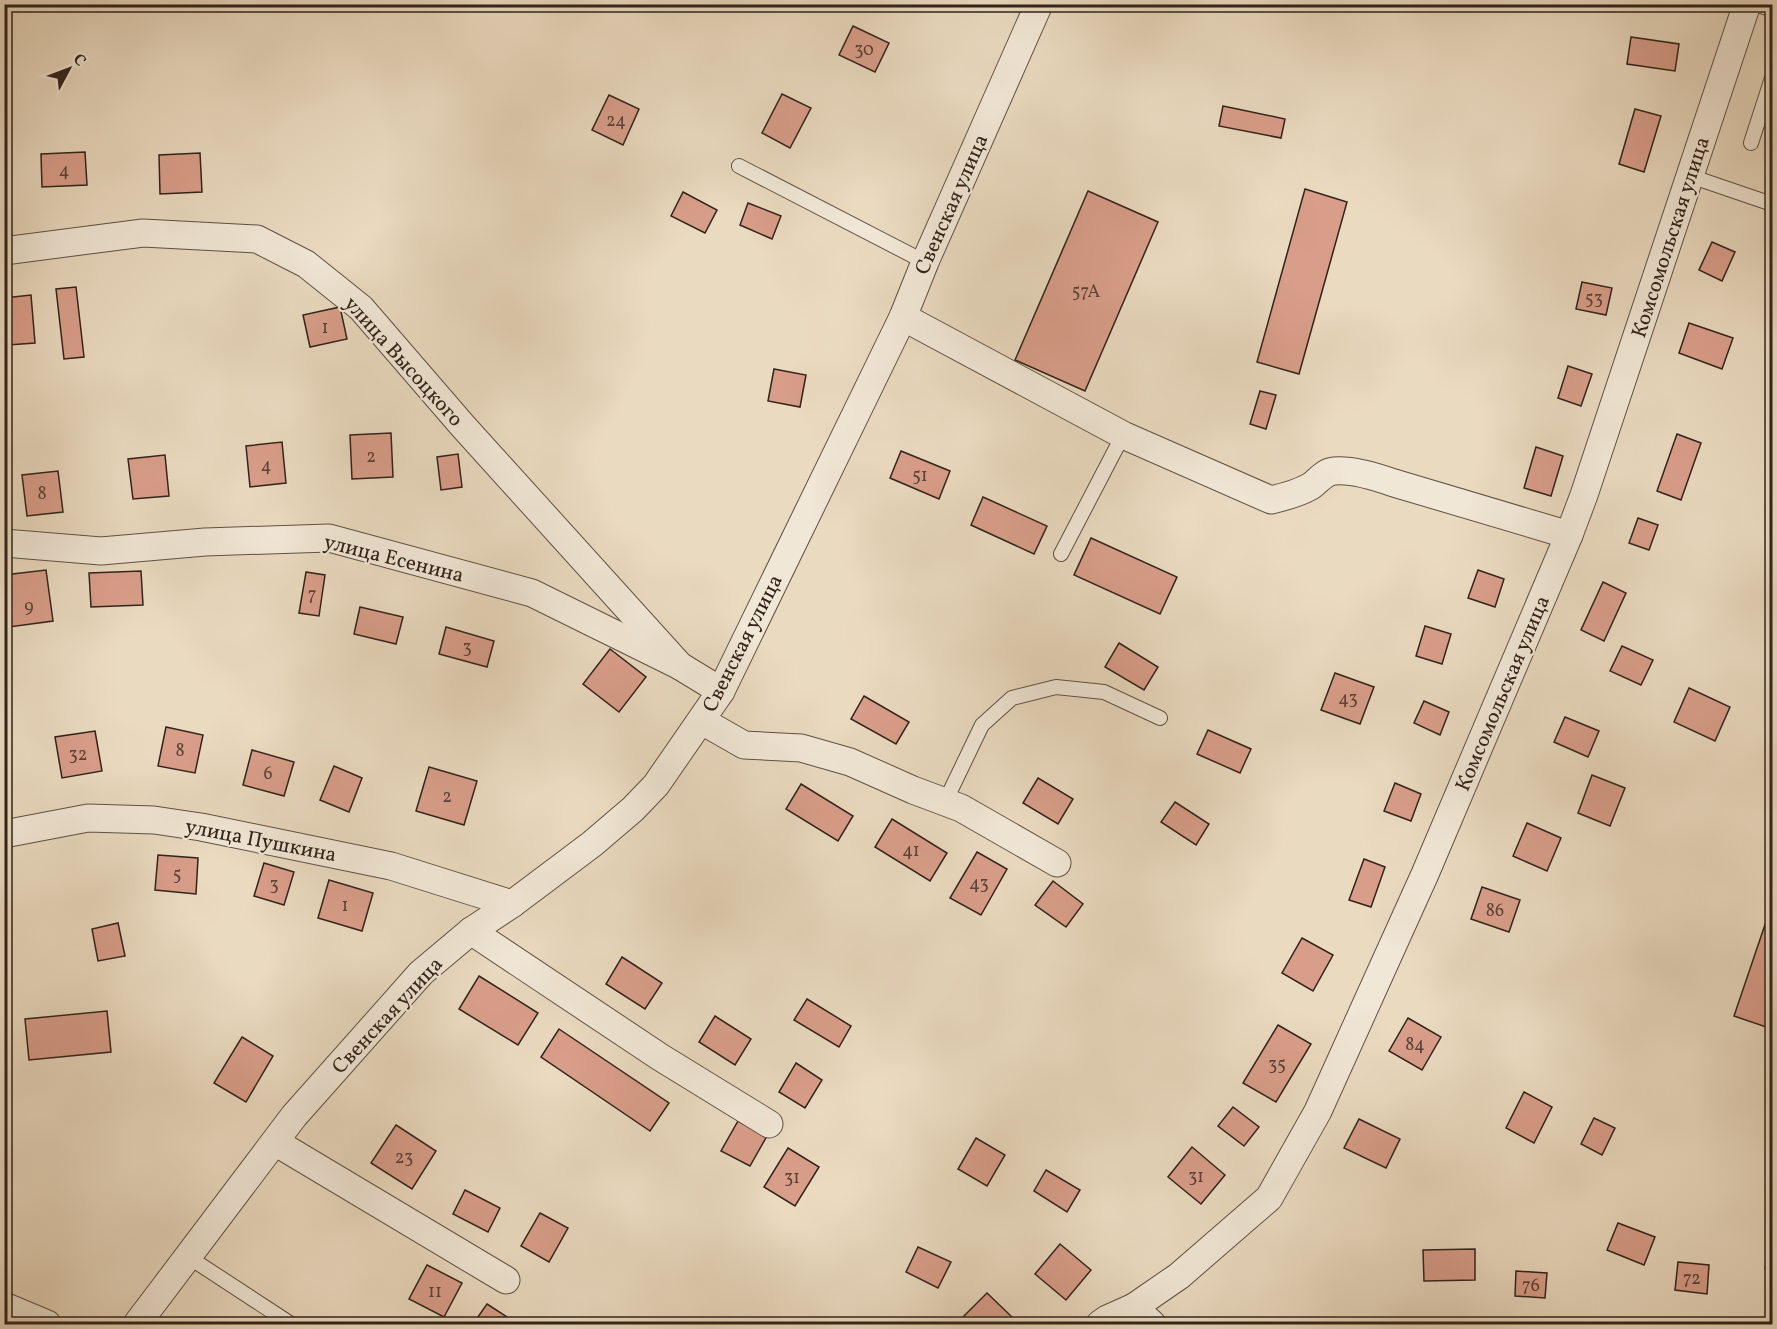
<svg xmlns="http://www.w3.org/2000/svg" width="1777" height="1329" font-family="Vollkorn,serif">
<rect width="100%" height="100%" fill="#eadac0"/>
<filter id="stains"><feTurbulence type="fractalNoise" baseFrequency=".00333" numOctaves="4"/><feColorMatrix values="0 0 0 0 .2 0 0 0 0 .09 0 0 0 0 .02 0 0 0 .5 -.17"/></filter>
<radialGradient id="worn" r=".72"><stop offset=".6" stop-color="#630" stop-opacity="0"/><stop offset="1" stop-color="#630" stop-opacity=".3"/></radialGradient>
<!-- building -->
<g fill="#d99e8a" stroke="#31231a" stroke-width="1.5">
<polygon points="853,26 889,43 875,72 839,55"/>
<polygon points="1631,37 1679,44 1675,71 1627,64"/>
<polygon points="782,94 811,108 790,148 762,133"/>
<polygon points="609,95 639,109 623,145 592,130"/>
<polygon points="1223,106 1285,119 1281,138 1219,126"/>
<polygon points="1635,109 1661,116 1644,172 1619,164"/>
<polygon points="85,152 87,185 42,187 41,154"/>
<polygon points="200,153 202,192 160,194 159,155"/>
<polygon points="1305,189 1347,202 1299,374 1257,362"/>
<polygon points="1088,191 1158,222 1085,391 1015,360"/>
<polygon points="683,192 717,210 705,233 671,216"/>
<polygon points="748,203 781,216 772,239 740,225"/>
<polygon points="1712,242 1735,252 1722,281 1699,270"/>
<polygon points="1582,282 1612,288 1606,315 1576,309"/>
<polygon points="76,287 84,357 64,359 56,289"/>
<polygon points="31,295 35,343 8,345 4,298"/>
<polygon points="340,307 347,339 310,347 303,315"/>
<polygon points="1689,323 1733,338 1722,369 1679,353"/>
<polygon points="1568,366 1592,374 1581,406 1558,398"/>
<polygon points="774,369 806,375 800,407 768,401"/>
<polygon points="1260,391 1276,395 1266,429 1250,424"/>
<polygon points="391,433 393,477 352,479 350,435"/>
<polygon points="1677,434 1701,443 1681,500 1657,491"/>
<polygon points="282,442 286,483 250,487 246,446"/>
<polygon points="1536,447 1563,456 1551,496 1524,488"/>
<polygon points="901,451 950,471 939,499 890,478"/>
<polygon points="458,454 462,487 441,490 437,457"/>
<polygon points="165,455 169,496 133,499 128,459"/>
<polygon points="58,471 63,512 27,516 22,475"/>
<polygon points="983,497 1047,526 1034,554 971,525"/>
<polygon points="1638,518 1658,525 1649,550 1629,543"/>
<polygon points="1091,538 1177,577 1160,614 1074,575"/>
<polygon points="46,570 53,621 9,627 4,591 4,575"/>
<polygon points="1478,570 1504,579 1495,607 1468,598"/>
<polygon points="141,571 143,605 91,607 89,573"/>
<polygon points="306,572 325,575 319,616 299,613"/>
<polygon points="1603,582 1626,593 1604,641 1581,630"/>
<polygon points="360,607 403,617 396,644 354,634"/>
<polygon points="1425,626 1451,634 1442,664 1416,656"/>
<polygon points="446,627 494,641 487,667 439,654"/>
<polygon points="1119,643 1158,667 1144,690 1105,667"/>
<polygon points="1622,646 1653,660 1641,685 1610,671"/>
<polygon points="610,649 646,677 619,712 583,684"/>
<polygon points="1335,673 1374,687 1360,724 1321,710"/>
<polygon points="1689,688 1730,707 1715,741 1674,722"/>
<polygon points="864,696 909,722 896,744 851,719"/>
<polygon points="1424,701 1449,712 1440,735 1414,723"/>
<polygon points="1565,717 1599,731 1588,757 1554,742"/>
<polygon points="166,727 203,735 195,773 158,766"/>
<polygon points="1208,730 1251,749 1240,773 1197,754"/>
<polygon points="95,731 102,771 62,778 55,737"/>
<polygon points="252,750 294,762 284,796 243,785"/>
<polygon points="334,766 362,778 349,812 320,800"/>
<polygon points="429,767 477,781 464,825 416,811"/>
<polygon points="1592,775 1625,788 1610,826 1578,813"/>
<polygon points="1038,778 1073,799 1058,824 1023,803"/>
<polygon points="1395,783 1421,794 1411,821 1384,811"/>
<polygon points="801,784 853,816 838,841 786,809"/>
<polygon points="1175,802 1209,824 1196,845 1161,822"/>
<polygon points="892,819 947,853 930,881 875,847"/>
<polygon points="1527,823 1561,838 1547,871 1513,856"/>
<polygon points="977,852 1007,869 981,915 950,898"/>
<polygon points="158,855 198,858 196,894 155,890"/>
<polygon points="1364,859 1385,867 1371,907 1349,900"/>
<polygon points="264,863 294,872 284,905 254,896"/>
<polygon points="329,880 373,893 362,931 318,918"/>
<polygon points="1053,881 1083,904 1066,927 1035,905"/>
<polygon points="1482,887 1520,900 1509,932 1471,919"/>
<polygon points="1772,904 1772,1029 1734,1016"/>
<polygon points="118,923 125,956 98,961 92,929"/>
<polygon points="1302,938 1333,955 1313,991 1282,973"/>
<polygon points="622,957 662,983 645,1009 606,984"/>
<polygon points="479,976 538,1013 518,1045 459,1009"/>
<polygon points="807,999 851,1026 839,1047 794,1020"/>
<polygon points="107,1011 111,1052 29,1060 25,1019"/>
<polygon points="715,1016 751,1039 735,1065 699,1042"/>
<polygon points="1408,1018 1441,1037 1422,1070 1389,1051"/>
<polygon points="1278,1025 1311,1044 1276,1102 1243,1083"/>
<polygon points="559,1029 669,1103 650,1131 541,1057"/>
<polygon points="242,1037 273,1056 246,1102 214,1083"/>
<polygon points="796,1063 822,1080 805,1108 779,1092"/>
<polygon points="1524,1092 1552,1107 1534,1143 1506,1128"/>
<polygon points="1233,1107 1259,1127 1244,1146 1218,1126"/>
<polygon points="1594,1118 1615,1128 1602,1155 1581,1144"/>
<polygon points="1359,1119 1400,1139 1386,1168 1344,1148"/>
<polygon points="738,1121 767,1136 750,1166 721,1151"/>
<polygon points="396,1125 436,1151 412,1189 371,1163"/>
<polygon points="976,1138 1005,1155 987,1186 958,1169"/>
<polygon points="1192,1147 1225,1175 1201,1204 1168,1177"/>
<polygon points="788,1148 819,1167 795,1206 764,1187"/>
<polygon points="1046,1170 1080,1190 1067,1212 1034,1191"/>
<polygon points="465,1190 500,1208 488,1232 453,1214"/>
<polygon points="540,1213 568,1228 549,1262 521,1246"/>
<polygon points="1618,1223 1655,1237 1644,1265 1607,1250"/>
<polygon points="1770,1225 1772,1225 1772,1270 1765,1269"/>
<polygon points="1060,1244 1091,1270 1066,1300 1035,1274"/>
<polygon points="918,1247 951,1262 938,1288 906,1272"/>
<polygon points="1475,1249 1475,1280 1424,1281 1423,1250"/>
<polygon points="1678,1262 1709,1265 1707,1294 1675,1290"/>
<polygon points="427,1265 462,1283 444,1317 409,1299"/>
<polygon points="1516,1271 1547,1273 1545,1298 1515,1296"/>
<polygon points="987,1293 1013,1318 1007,1324 971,1324 963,1317"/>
<polygon points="487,1304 518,1324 473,1324"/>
</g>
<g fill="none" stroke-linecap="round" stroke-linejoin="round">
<!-- lane casing -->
<g stroke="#5f5144" stroke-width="16">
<g id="lane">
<polyline points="1756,4 1772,10"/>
<polyline points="1751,143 1772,78"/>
<polyline points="739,166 925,262"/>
<polyline points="1690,176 1772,204"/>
<polyline points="1061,554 1123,435"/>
<polyline points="945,802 982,725 1012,698 1056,687 1104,692 1160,718"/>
<polyline points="187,1256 291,1324"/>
</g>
</g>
<!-- street casing -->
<g stroke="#5f5144" stroke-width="29">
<g id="street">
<polyline points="4,251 143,233 257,239 306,264 361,308 462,425 680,666"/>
<path d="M903 317 1123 435 1271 500C1284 497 1299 493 1311 486 1318 481 1324 472 1334 471 1352 469 1377 477 1394 483L1569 535"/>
<polyline points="4,543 101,551 205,542 329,538 532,593 680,666 721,691"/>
<polyline points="702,721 744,745 801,748 850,762 913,790 961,808 1057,863"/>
<polyline points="4,834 88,818 154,820 201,827 391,866 512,904"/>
<polyline points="471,931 660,1057 769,1124"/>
<polyline points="275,1142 506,1280"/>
<polyline points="4,1306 47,1324"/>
<polyline points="1134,1307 1152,1324"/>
<polyline points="137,1324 294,1116 421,973 471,931 512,904 592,844 633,809 656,785 721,691 903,317 925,262 1039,4"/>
<polyline points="1100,1324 1107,1319 1134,1307 1179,1276 1269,1198 1318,1111 1425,874 1569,535 1584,495 1747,4"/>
</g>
</g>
<!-- lane -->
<use href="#lane" stroke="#f1e7d6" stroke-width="14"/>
<!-- street -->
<use href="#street" stroke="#f1e7d6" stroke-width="27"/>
</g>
<g text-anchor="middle" stroke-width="4.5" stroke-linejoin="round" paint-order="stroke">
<!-- number labels -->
<g font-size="18" fill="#5b4236">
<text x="864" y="55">30</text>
<text x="616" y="126">24</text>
<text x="64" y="176">4</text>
<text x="1086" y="297">57А</text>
<text x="1594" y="304">53</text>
<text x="325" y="333">1</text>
<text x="371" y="462">2</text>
<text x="266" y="471">4</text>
<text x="920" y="481">51</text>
<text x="42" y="499">8</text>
<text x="312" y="600">7</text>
<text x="29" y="612">9</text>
<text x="467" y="653">3</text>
<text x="1348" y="704">43</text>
<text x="180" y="756">8</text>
<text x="78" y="760">32</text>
<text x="268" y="779">6</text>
<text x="447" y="802">2</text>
<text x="911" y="856">41</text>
<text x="177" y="880">5</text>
<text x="979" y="889">43</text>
<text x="274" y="890">3</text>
<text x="345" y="911">1</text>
<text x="1495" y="916">86</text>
<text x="1415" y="1050">84</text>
<text x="1277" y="1070">35</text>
<text x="404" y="1163">23</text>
<text x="1196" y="1182">31</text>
<text x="792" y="1183">31</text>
<text x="1692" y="1284">72</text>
<text x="1531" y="1291">76</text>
<text x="435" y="1297">11</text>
</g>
<!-- street labels -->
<g font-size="21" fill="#31231a" stroke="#f1e7d6">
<text transform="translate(951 204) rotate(-66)" y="7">Свенская улица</text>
<text transform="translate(1670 237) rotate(-72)" y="7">Комсомольская улица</text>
<text transform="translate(404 361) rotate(48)" y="7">улица Высоцкого</text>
<text transform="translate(394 558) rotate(14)" y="7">улица Есенина</text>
<text transform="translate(742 643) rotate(-63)" y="7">Свенская улица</text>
<text transform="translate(1502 693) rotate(-67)" y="7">Комсомольская улица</text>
<text transform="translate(261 840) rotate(11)" y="7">улица Пушкина</text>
<text transform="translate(387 1015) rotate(-47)" y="7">Свенская улица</text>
</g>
</g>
<!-- margin -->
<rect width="1777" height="1329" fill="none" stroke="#eadac0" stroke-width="24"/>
<rect x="6" y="6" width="1765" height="1317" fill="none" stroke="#31231a" stroke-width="3"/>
<rect x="12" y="12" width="1753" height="1305" fill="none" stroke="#31231a" stroke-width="1.5"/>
<!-- north arrow -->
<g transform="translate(69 69) rotate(49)" stroke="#f1e7d6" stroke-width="4.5" paint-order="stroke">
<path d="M0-4.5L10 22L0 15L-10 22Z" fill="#31231a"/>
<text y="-9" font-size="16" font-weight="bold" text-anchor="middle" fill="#31231a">С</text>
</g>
<rect width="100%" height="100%" filter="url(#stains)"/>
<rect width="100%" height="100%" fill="url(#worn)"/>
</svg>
